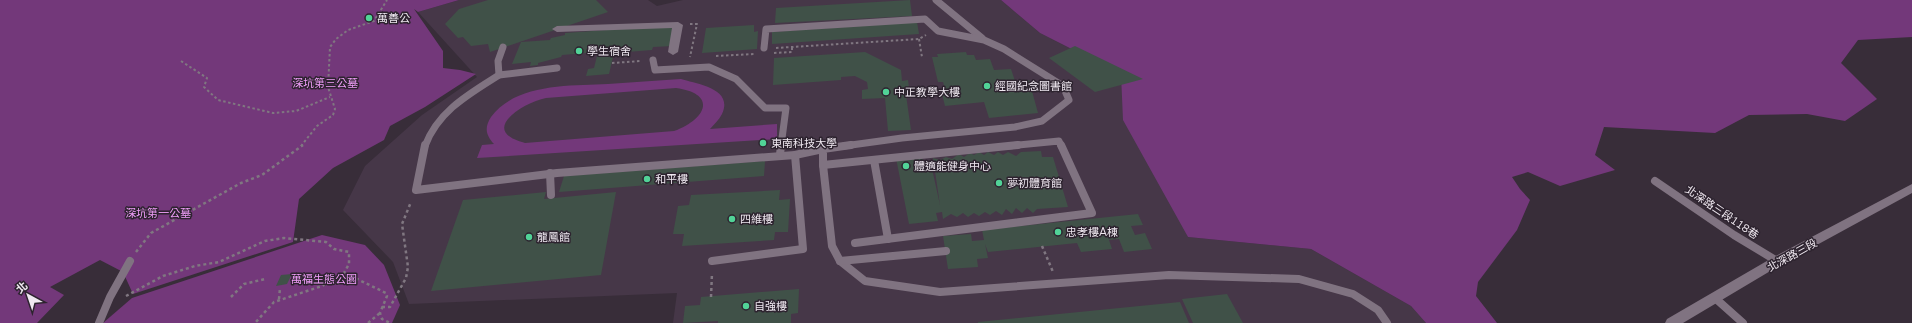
<svg xmlns="http://www.w3.org/2000/svg" width="1912" height="323" font-family="'Nunito Sans','Noto Sans TC',sans-serif">
<rect width="100%" height="100%" fill="#382d39"/>
<!-- built -->
<polygon fill="#463748" points="459,0 648,0 657,6 683,0 1001,0 1040,33 1121,74 1188,237 1311,249 1411,306 1426,323 673,323 677,293 409,304 393,262 343,210 365,166 422,115 477,77 418,12"/>
<!-- green -->
<g fill="#73387a" fill-rule="evenodd">
<polygon points="0,0 459,0 418,12 414,9 443,51 443,68 460,70 476,74 425,107 390,126 384,140 333,168 299,199 293,242 133,294 123,272 100,260 50,287 64,295 37,323 0,323"/>
<polygon points="1001,0 1912,0 1912,37 1858,40 1841,63 1877,99 1845,121 1807,114 1749,115 1715,133 1604,127 1595,155 1615,170 1560,186 1528,172 1512,177 1520,189 1530,200 1517,230 1478,282 1476,296 1497,323 1426,323 1411,306 1311,249 1188,237 1123,120 1121,74 1040,33"/>
<path d="M681 79C696 84 734 88 722 114 719 120 714 124 710 129L777 124V139L477 158 482 145 494 144C486 135 484 128 491 117 516 83 570 86 608 84 632 82 656 81 681 79ZM676 88C719 94 705 120 674 131L525 143C478 131 522 103 546 98Z"/>
<polygon points="322,235 365,245 384,265 400,305 392,323 103,323 132,298"/>
</g>
<!-- building -->
<g fill="#405148">
<polygon points="488,0 596,0 608,12 490,52 488,44 471,46 463,37 458,38 445,24 459,9"/>
<polygon points="910,0 912,16 775,23 776,8"/>
<polygon points="917,22 919,34 772,44 772,32"/>
<polygon points="676,25 673,46 653,47 652,50 614,53 609,74 586,76 588,69 594,68 598,52 562,55 561,57 538,63 538,65 530,66 531,62 512,64 521,42 550,40 551,38 565,35 565,33"/>
<polygon points="754,25 754,32 758,31 757,49 702,53 706,28"/>
<polygon points="1075,46 1143,79 1095,92 1049,58"/>
<polygon points="865,52 901,70 902,81 908,80 910,94 906,95 911,130 888,131 885,98 862,99 862,90 868,89 867,82 855,76 841,77 841,80 773,85 774,58"/>
<polygon points="966,52 967,55 974,55 976,60 990,59 994,70 1011,69 1015,81 1029,80 1038,113 989,118 984,102 945,106 941,90 945,89 943,82 938,82 932,57 938,57 937,54"/>
<polygon points="1041,151 1042,157 1053,157 1068,207 1037,209 1033,213 1027,208 1022,213 1016,208 1012,214 1006,209 1002,215 996,211 990,215 985,212 979,216 974,213 968,217 963,213 957,217 951,214 943,219 942,212 936,213 938,221 909,224 896,158 922,156 924,165 931,164 940,205 933,158 940,160 946,157 952,159 959,154 964,157 970,153 974,155 979,152 984,155 988,152 994,155 998,152 1003,155 1008,152 1016,156 1021,152"/>
<polygon points="765,161 764,176 559,192 564,176"/>
<polygon points="780,190 779,200 790,199 788,232 775,232 774,240 682,246 684,234 673,234 678,206 689,205 691,195"/>
<polygon points="546,192 544,199 616,192 601,275 431,291 463,200"/>
<polygon points="1138,214 1143,225 1131,226 1135,235 1145,233 1152,249 1124,252 1119,239 1109,240 1112,249 1081,252 1077,243 988,252 985,244 988,258 977,259 978,267 948,269 943,236 971,234 972,241 984,240 982,230"/>
<polygon points="292,274 287,284 276,286 281,275"/>
<polygon points="799,289 798,313 791,314 791,323 718,323 718,321 683,323 685,306 700,305 701,297"/>
<polygon points="1227,294 1243,323 1193,323 1182,299"/>
<polygon points="1180,302 1189,323 978,323 978,322"/>
</g>
<g fill="none" stroke-linecap="round" stroke-linejoin="round">
<!-- path-far1 -->
<g stroke="#807781" stroke-width="2" stroke-dasharray="2.5 2.5" stroke-linecap="butt">
<polyline points="690,24 697,24 690,57"/>
<polyline points="919,39 922,57"/>
<polyline points="776,48 919,39 926,35"/>
<polyline points="774,53 792,52 792,47"/>
<polyline points="716,56 755,54"/>
<polyline points="181,61 207,78 204,87 218,100 273,113 296,111 330,97"/>
<polyline points="612,63 641,61"/>
<polyline points="301,146 317,126 333,115 335,109 328,87 330,47 336,39 348,30 374,21 387,0"/>
</g>
<!-- path -->
<g stroke="#807781" stroke-width="2.5" stroke-dasharray="3 3" stroke-linecap="butt">
<polyline points="1042,246 1053,272"/>
<polyline points="136,252 151,233 241,183 262,175 303,145"/>
<polyline points="307,277 342,275"/>
<polyline points="338,278 355,278 386,293 387,296 380,313 382,319 390,323"/>
<polyline points="126,296 163,276 195,266 219,262 265,241 284,238 326,242 334,249 349,252 349,264 344,273 322,286 274,302 255,323"/>
<polyline points="231,297 244,284 265,279"/>
<polyline points="711,297 712,273"/>
<polyline points="279,299 280,288"/>
<polyline points="382,307 390,307 406,278 408,267 402,224 411,202"/>
<polyline points="368,323 380,313"/>
</g>
<!-- service-far1 -->
<g stroke="#807381" stroke-width="7">
<polyline points="936,0 982,38"/>
<polyline points="764,48 766,29 925,19 938,31 984,40 1004,49 1063,86 1069,100 1042,121 1015,127 902,138 844,146"/>
<polyline points="653,60 655,70 709,67 736,79 765,108 786,108 781,146"/>
<polyline points="499,75 557,68"/>
<path d="M425 146C438 111 469 94 499 75L498 61 503 47"/>
<polyline points="1009,146 1059,141 1061,146"/>
</g>
<!-- service -->
<g stroke="#807381" stroke-width="8">
<polyline points="425,145 416,190 557,173 795,155 823,149"/>
<polyline points="851,145 823,149 823,165 832,246 840,261 865,281 940,292 1169,275 1299,279 1353,294 1378,310 1387,323"/>
<polyline points="780,155 781,145"/>
<polyline points="874,160 888,239"/>
<polyline points="823,165 1018,145"/>
<polyline points="550,173 551,195"/>
<polyline points="1655,181 1734,235 1777,261"/>
<polyline points="855,243 1092,213 1061,145"/>
<polyline points="712,261 803,249 795,155"/>
<polyline points="840,261 946,251"/>
<polyline points="1715,298 1743,323"/>
<polyline points="99,323 110,297 130,261"/>
</g>
<!-- pedestrian -->
<polygon fill="#807381" fill-rule="evenodd" points="678,22 683,25 678,52 673,55 668,52 672,28 557,32 552,29 557,26"/>
<!-- secondary -->
<polygon fill="#807381" fill-rule="evenodd" points="1912,184 1912,193 1782,264 1683,323 1665,323 1667,319 1772,258"/>
</g>
<!-- markers -->
<g fill="#51d397" stroke="#2d232f" stroke-width="1.5">
<circle cx="369" cy="18" r="4"/>
<circle cx="579" cy="51" r="4"/>
<circle cx="987" cy="86" r="4"/>
<circle cx="886" cy="92" r="4"/>
<circle cx="763" cy="143" r="4"/>
<circle cx="906" cy="166" r="4"/>
<circle cx="647" cy="179" r="4"/>
<circle cx="999" cy="183" r="4"/>
<circle cx="732" cy="219" r="4"/>
<circle cx="1058" cy="232" r="4"/>
<circle cx="529" cy="237" r="4"/>
<circle cx="746" cy="306" r="4"/>
</g>
<g text-anchor="middle" stroke-width="3" stroke-linejoin="round" paint-order="stroke">
<!-- poi labels -->
<g font-size="11" fill="#efe8f0" stroke="#2d232f" text-anchor="start">
<text x="377" y="22">萬善公</text>
<text x="587" y="55">學生宿舍</text>
<text x="995" y="90">經國紀念圖書館</text>
<text x="894" y="96">中正教學大樓</text>
<text x="771" y="147">東南科技大學</text>
<text x="914" y="170">體適能健身中心</text>
<text x="655" y="183">和平樓</text>
<text x="1007" y="187">夢初體育館</text>
<text x="740" y="223">四維樓</text>
<text x="1066" y="236">忠孝樓A棟</text>
<text x="537" y="241">龍鳳館</text>
<text x="754" y="310">自強樓</text>
</g>
<!-- park labels -->
<g font-size="11" fill="#f29ffb" stroke="#2d232f">
<text x="325" y="87">深坑第三公墓</text>
<text x="158" y="217">深坑第一公墓</text>
<text x="324" y="283">萬福生態公園</text>
</g>
<!-- street labels -->
<g font-size="11" fill="#efe8f0" stroke="#2d232f">
<text transform="translate(1722 212) rotate(34)" y="4">北深路三段118巷</text>
<text transform="translate(1792 255) rotate(-29)" y="4">北深路三段</text>
</g>
</g>
<!-- north arrow -->
<g transform="translate(28 295) rotate(320)" stroke="#2d232f" stroke-width="3" paint-order="stroke">
<path d="M0-3L7 15L0 10L-7 15Z" fill="#efe8f0"/>
<text y="-6" font-size="11" font-weight="bold" text-anchor="middle" fill="#efe8f0">北</text>
</g>
</svg>
